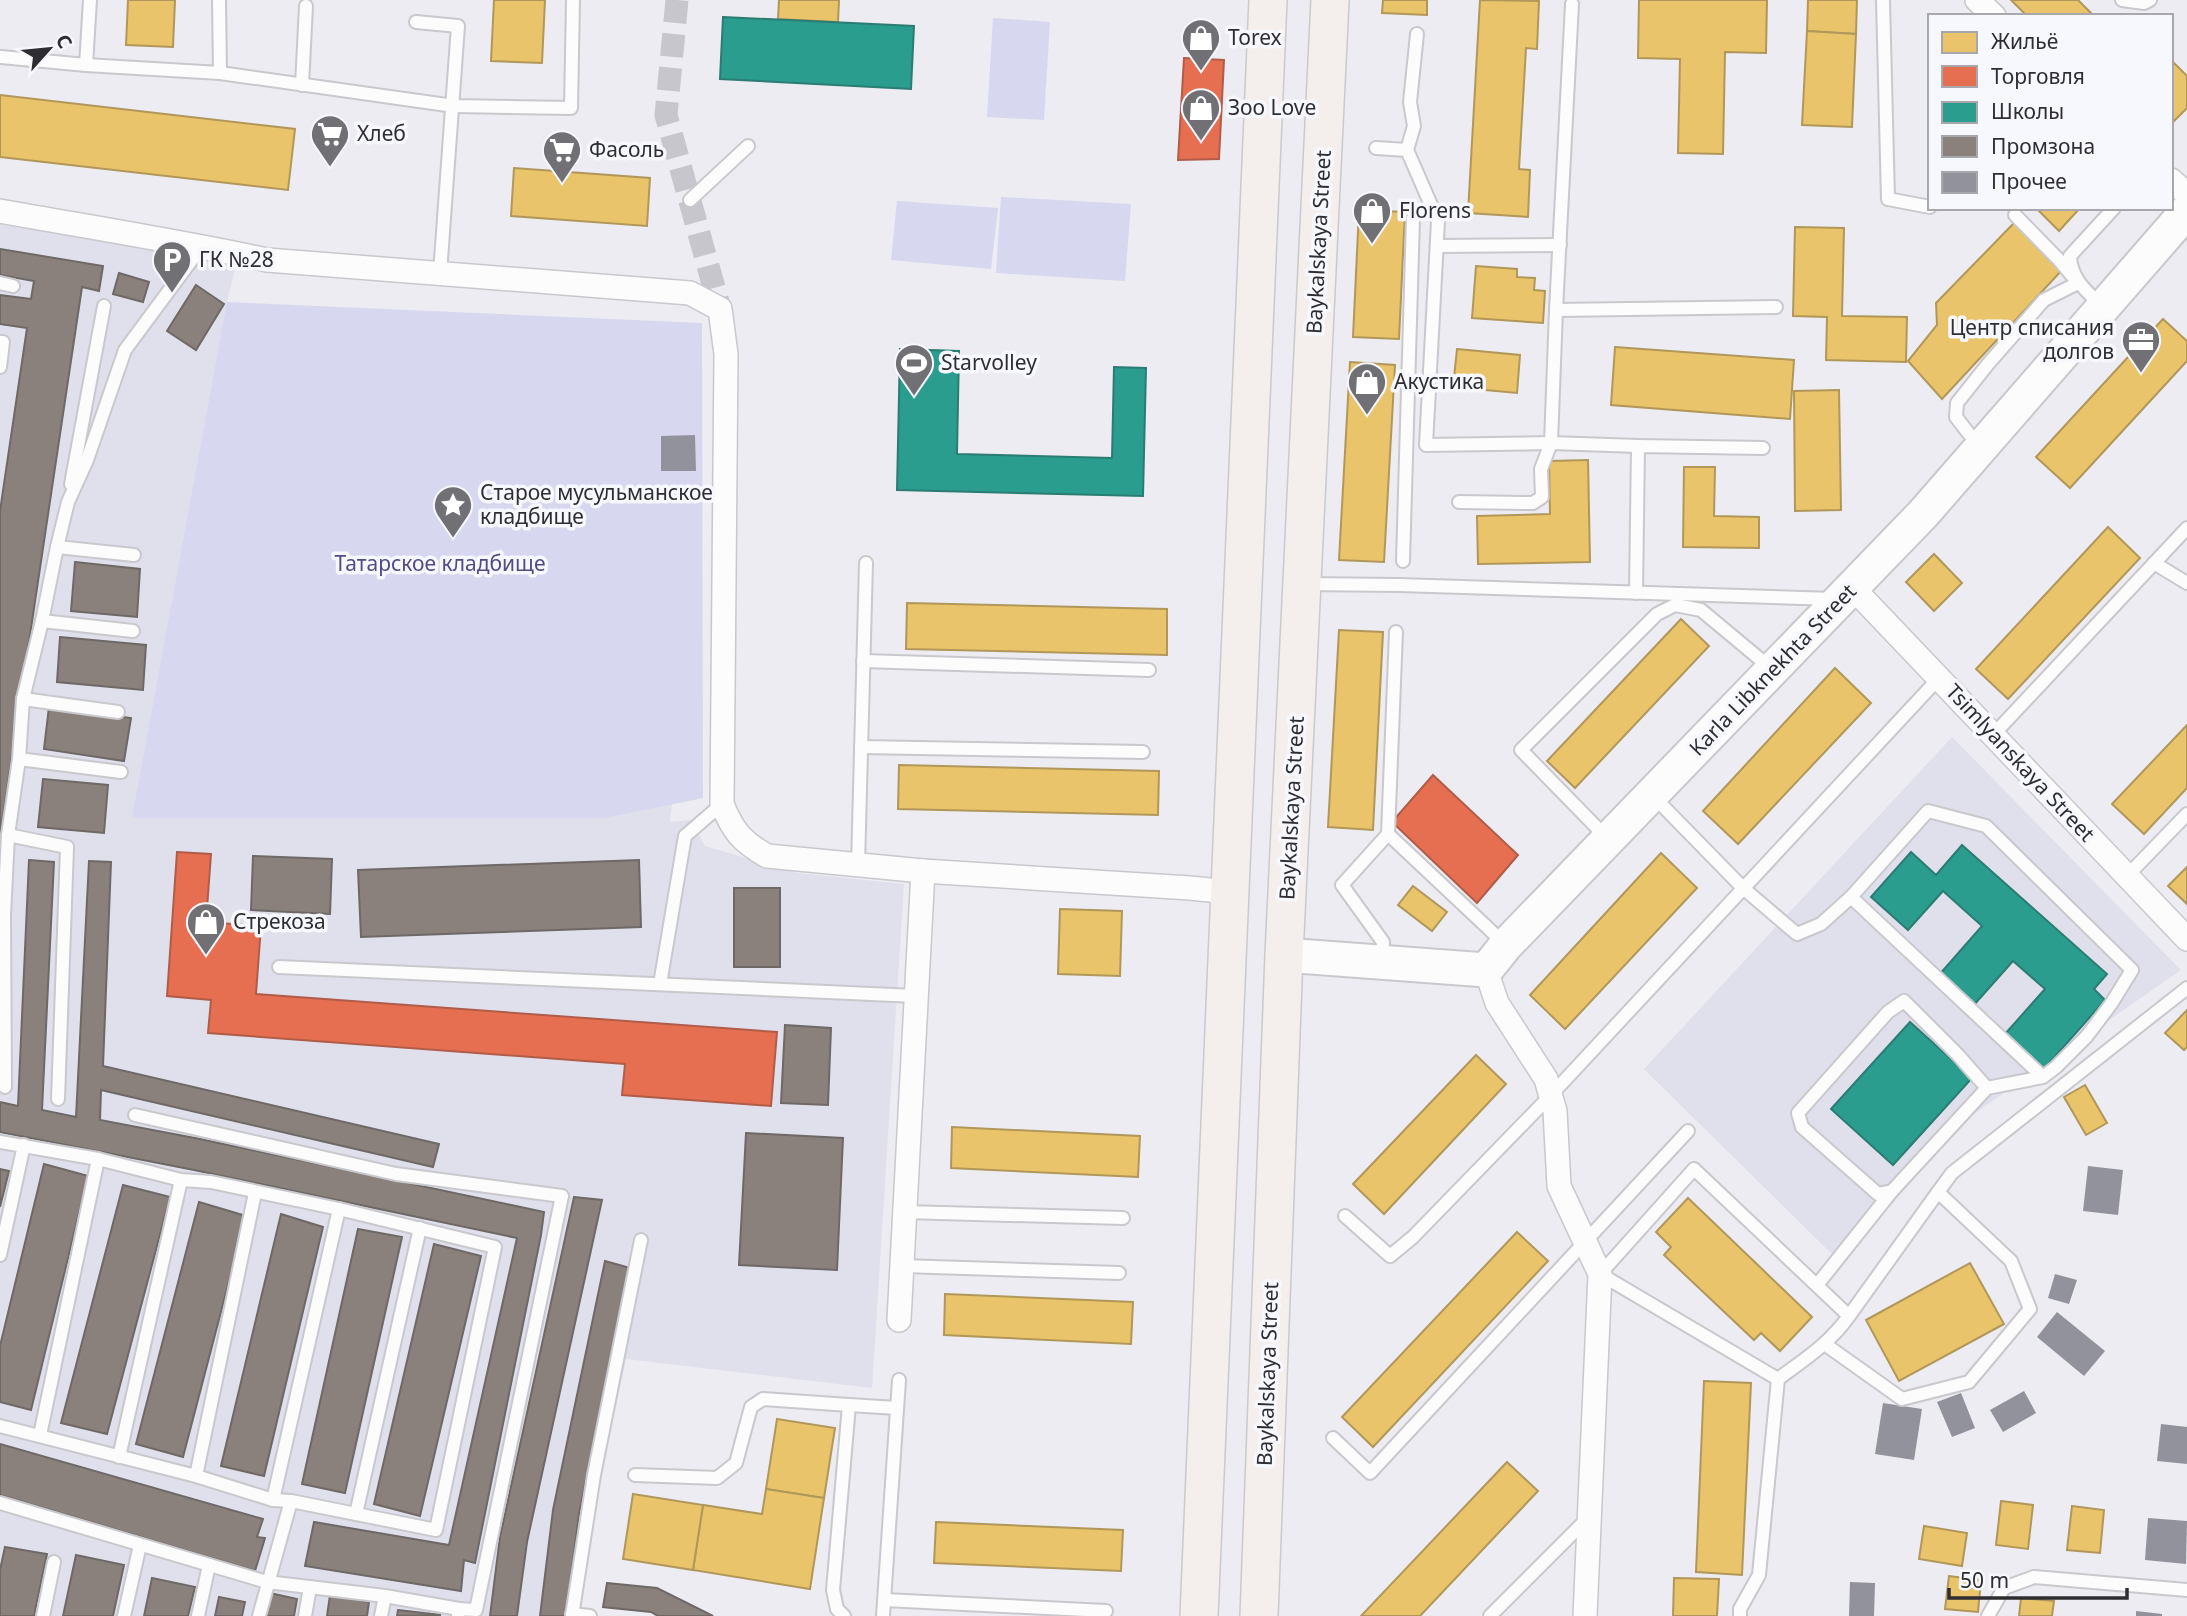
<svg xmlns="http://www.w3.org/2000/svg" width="2187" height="1616" font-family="'Noto Sans',sans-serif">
<rect width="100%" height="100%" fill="#ececf2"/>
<!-- built -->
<g fill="#e0e0ec">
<polygon points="0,222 220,260 236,265 227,302 606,818 672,804 670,822 691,820 705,846 797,873 904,884 872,1388 626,1359 590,1526 578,1615 583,1616 0,1616"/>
<polygon points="1952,737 2181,970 1967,1119 1840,1262 1644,1069"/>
</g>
<!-- green -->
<g fill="#d7d7f0">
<polygon points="993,18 1050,22 1044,120 987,117"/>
<polygon points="1001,197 1131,204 1125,281 996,273"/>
<polygon points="897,201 998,208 991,269 891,260"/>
<polygon points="227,302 702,323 703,798 606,818 132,818"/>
</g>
<!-- homes -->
<g fill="#e9c46a" stroke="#b19759" stroke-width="2">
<polygon points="128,0 175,0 173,47 126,45"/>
<polygon points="494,0 545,0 542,63 491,61"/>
<polygon points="779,0 839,0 838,22 778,19"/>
<polygon points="1383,0 1427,0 1427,15 1382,13"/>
<polygon points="1480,0 1539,1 1537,49 1526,48 1519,169 1530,170 1528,217 1468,213"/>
<polygon points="1639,0 1767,0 1766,53 1725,52 1723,154 1678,153 1680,59 1638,58"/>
<polygon points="1808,0 1857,0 1856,34 1807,31"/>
<polygon points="2011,0 2078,0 2094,16 2027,16"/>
<polygon points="1807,31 1856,34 1852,127 1802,125"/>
<polygon points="2171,60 2187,76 2187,108 2171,124"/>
<polygon points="0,95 295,129 288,190 0,157"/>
<polygon points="514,168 650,178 647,226 511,216"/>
<polygon points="2036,208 2080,208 2059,231"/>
<polygon points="1359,210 1405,212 1399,339 1353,337"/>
<polygon points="2014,223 2063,269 1942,399 1908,361 1937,325 1936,303"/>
<polygon points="1795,227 1844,228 1842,316 1907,317 1906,362 1826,360 1827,317 1793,316"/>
<polygon points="1476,266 1517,269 1517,277 1535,278 1534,290 1545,291 1543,323 1472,318"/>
<polygon points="2163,319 2187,341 2187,361 2070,488 2036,457"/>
<polygon points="1615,347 1794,360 1790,419 1611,405"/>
<polygon points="1457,349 1520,355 1517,393 1453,387"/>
<polygon points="1350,362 1395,365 1384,562 1339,560"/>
<polygon points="1839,390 1841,510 1795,511 1794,391"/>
<polygon points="1588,460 1590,562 1478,564 1477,516 1550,514 1549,461"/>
<polygon points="1684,467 1715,467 1714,516 1759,517 1759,548 1683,547"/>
<polygon points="2108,527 2140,558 2008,699 1976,669"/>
<polygon points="1934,554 1962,583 1934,611 1906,582"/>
<polygon points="907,603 1167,609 1167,655 906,649"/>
<polygon points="1681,619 1709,646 1575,788 1547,761"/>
<polygon points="1339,630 1383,632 1373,830 1328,827"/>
<polygon points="1835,668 1871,703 1738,844 1703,811"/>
<polygon points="2187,725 2187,788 2144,834 2112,804"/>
<polygon points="899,765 1159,771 1158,815 898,809"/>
<polygon points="1661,853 1697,888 1565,1029 1530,995"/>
<polygon points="2187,867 2187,904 2168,886"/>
<polygon points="1413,886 1447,912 1432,931 1398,905"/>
<polygon points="1060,909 1122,911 1120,976 1058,974"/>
<polygon points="2187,1010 2187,1047 2184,1050 2165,1033"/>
<polygon points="1476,1055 1506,1084 1384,1214 1353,1184"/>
<polygon points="2085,1085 2107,1123 2086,1135 2064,1097"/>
<polygon points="952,1127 1140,1136 1138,1177 951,1168"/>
<polygon points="1688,1198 1812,1317 1780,1351 1761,1333 1754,1340 1664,1255 1671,1247 1656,1232"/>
<polygon points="1517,1232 1548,1261 1373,1447 1342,1417"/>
<polygon points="1970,1263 2004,1324 1899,1381 1866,1320"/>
<polygon points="945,1294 1133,1302 1131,1344 944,1335"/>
<polygon points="1704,1381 1751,1383 1742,1575 1696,1572"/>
<polygon points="777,1419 835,1428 824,1498 766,1489"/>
<polygon points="1507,1462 1538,1491 1420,1616 1361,1616"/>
<polygon points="766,1489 824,1498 810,1589 693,1570 703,1505 762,1514"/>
<polygon points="633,1494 703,1505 693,1570 623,1559"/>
<polygon points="2001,1501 2033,1505 2028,1549 1996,1545"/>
<polygon points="2072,1506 2104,1510 2100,1553 2067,1550"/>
<polygon points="936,1522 1123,1530 1121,1571 934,1563"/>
<polygon points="1924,1526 1967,1533 1962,1566 1919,1559"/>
<polygon points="1949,1576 1981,1580 1978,1612 1945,1609"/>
<polygon points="1674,1578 1719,1579 1717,1616 1673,1616"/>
<polygon points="2021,1598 2054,1601 2052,1616 2019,1616"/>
</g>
<!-- shops -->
<g fill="#e76f51" stroke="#b05c48" stroke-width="2">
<polygon points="1184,58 1224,60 1219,159 1178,160"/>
<polygon points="1433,775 1518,855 1477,903 1392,822"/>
<polygon points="177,852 211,854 206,922 261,926 256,994 777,1032 771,1106 622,1095 625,1064 208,1033 211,1000 167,996"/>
</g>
<!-- schools -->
<g fill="#2a9d8f" stroke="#2b7c73" stroke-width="2">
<polygon points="723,17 914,26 911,89 720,79"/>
<polygon points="900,349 959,351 957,454 1112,458 1114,367 1146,368 1143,496 897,490"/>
<polygon points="1962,845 2107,974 2094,989 2105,1000 2044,1069 2005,1034 2045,989 2013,961 1973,1006 1939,975 1982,926 1943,891 1908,930 1871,897 1911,852 1936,875"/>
<polygon points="1910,1022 1972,1078 1893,1165 1831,1109"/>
</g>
<!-- industry -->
<g fill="#8a817c" stroke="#6e6866" stroke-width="2">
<polygon points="0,249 103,266 99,291 82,287 0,836 0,511 27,328 0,324 0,295 31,299 34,281 0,275"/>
<polygon points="119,273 149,282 143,302 113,294"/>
<polygon points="196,285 224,304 196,350 167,331"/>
<polygon points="75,562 140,569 137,617 71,611"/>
<polygon points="60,637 146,645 143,690 57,682"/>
<polygon points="49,707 131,718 124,761 44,749"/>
<polygon points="43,779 108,785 104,833 38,827"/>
<polygon points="253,856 332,859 330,914 251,910"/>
<polygon points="29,860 54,862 42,1110 76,1117 89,861 111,862 103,1066 439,1144 433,1167 101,1090 100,1120 200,1139 544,1212 541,1235 475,1563 464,1560 461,1591 305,1566 314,1522 449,1545 517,1238 194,1170 0,1132 0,1102 18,1106"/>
<polygon points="639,860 641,927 361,937 358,870"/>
<rect x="734" y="888" width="46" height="79"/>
<polygon points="785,1025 831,1028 828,1105 781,1103"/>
<polygon points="746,1133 843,1138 837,1270 739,1265"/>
<polygon points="44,1164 88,1176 31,1410 0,1402 0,1346"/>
<polygon points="0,1169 9,1171 0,1207"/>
<polygon points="123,1185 170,1197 107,1434 61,1423"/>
<polygon points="574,1197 602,1200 527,1542 517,1616 490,1616 500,1537"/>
<polygon points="199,1202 246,1216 183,1457 136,1444"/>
<polygon points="281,1214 323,1227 264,1476 221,1466"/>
<polygon points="358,1229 402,1237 345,1493 302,1484"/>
<polygon points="434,1244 481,1256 420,1516 374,1504"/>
<polygon points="605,1261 630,1268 579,1514 566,1616 540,1616 553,1510"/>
<polygon points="0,1444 263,1519 257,1537 265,1538 255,1571 0,1495"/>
<polygon points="5,1547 47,1554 34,1616 0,1616 0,1570"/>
<polygon points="76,1555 124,1565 113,1616 63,1616"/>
<polygon points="152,1578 195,1587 188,1616 144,1616"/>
<polygon points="607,1583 657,1588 713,1616 658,1616 651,1612 603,1607"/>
<polygon points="270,1593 297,1599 294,1616 265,1616"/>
<polygon points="330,1595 369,1602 367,1616 327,1616"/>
<polygon points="219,1597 245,1602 242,1616 215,1616"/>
<polygon points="398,1610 441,1615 397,1616"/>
</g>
<!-- building -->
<g fill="#92929d">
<polygon points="695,435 696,471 661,471 661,436"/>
<polygon points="2088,1166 2123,1170 2118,1215 2083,1211"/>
<polygon points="2055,1274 2077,1280 2069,1304 2048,1298"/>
<polygon points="2057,1312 2105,1351 2084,1376 2037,1337"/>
<polygon points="2024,1391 2036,1413 2003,1432 1990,1410"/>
<polygon points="1961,1393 1975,1428 1952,1437 1937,1402"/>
<polygon points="1883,1403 1922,1409 1914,1460 1875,1454"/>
<polygon points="2161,1424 2187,1427 2187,1464 2157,1461"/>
<polygon points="2148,1518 2187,1521 2186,1564 2145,1560"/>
<polygon points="1850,1582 1875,1583 1874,1616 1849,1616"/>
<polygon points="2136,1611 2162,1614 2162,1616 2136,1616"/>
</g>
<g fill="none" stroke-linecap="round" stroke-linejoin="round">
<!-- street-tunnel -->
<polyline stroke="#c6c6cc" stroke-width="23" stroke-dasharray="23 11" stroke-linecap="butt" points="677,0 666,115 720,309"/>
<!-- lane casing -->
<g stroke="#c8c8cd" stroke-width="16">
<g id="lane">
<polyline points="219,0 220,73"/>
<polyline points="1883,0 1888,199 1930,207"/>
<polyline points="2122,0 2144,3 2150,0"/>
<polyline points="416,22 458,26 440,273"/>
<polyline points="1417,34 1410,102 1414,126 1407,150 1438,221 1426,445 1551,443 1638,446"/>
<polyline points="1,57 86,65 90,0"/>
<polyline points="86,65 220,73 454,106 571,108 573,0"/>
<polyline points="302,85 306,6"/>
<polyline points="1376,148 1407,150"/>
<polyline points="690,200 748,146"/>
<polyline points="1437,246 1560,245"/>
<polyline points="0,283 13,286"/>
<path d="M2102 306C2086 291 2071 279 2070 256L2114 208"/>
<polyline points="1556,310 1572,4"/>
<polyline points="0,342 3,342 0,367"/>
<polyline points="1983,445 1969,434 1956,417 1957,403 1988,364 2044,300 2078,283 2059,260 2015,215"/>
<polyline points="71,484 104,306"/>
<polyline points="1459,502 1533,503 1542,497 1541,469 1551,443 1556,310 1776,307"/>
<polyline points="57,547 134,555"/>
<polyline points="1403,561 1413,218"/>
<polyline points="2154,563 2187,583"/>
<polyline points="1303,584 1399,585 1834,599"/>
<polyline points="1636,593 1638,446 1763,448"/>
<polyline points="42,621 133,631"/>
<polyline points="863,661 1149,670"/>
<polyline points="23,699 118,712"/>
<polyline points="1994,734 2187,528"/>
<polyline points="861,747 1143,752"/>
<polyline points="19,759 121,772"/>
<polyline points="1653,796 1743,888 1797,934 1821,924 1851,897"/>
<polyline points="1388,834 1506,945"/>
<polyline points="8,835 67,847 58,1099"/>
<polyline points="1606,837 1521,750 1657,614 1675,605 1701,610 1773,670"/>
<polyline points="858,865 866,563"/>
<polyline points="2127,876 2187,814"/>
<polyline points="1382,961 1383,942 1342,885 1388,834 1396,632"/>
<polyline points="279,967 915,996"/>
<polyline points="660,984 685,836 722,804"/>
<polyline points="5,1087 4,915 8,835 19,759 23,699 42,621 57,547 68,502 87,460 125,350 202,246"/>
<polyline points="1987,1088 1958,1055 1904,1001 1888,1012 1798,1113 1802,1127 1878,1194 1892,1191 1987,1088 2043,1077 2056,1067 2087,1036 2111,1004 2132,970 1986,826 1928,811 1851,897 2043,1077"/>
<polyline points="135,1115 396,1174 562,1196 476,1610 459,1609 458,1616"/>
<polyline points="0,1142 98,1159 181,1180 211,1182 339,1209 495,1247 436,1530 291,1501 273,1500 196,1476 0,1426"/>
<polyline points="904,1212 1123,1218"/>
<polyline points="1345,1216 1390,1256 1413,1237 1551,1095 1939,678"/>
<polyline points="0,1255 24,1145"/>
<polyline points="902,1266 1119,1273"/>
<polyline points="1817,1285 1892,1191"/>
<path d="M1849 1316 1694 1169 1600 1274 1778 1379C1805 1359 1829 1344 1849 1316L1938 1192 1952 1173 2187 988"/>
<polyline points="1826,1345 1902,1399 1969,1382 2030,1309 2011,1261 1938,1192"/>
<polyline points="849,1405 897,1408"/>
<polyline points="40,1435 98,1159"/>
<polyline points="1333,1438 1370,1473 1688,1131"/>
<polyline points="119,1457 181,1180"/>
<polyline points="635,1475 717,1478 736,1463 751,1407 763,1399 849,1405 833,1590 837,1609 844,1616"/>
<polyline points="196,1476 255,1193"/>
<polyline points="273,1500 339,1209"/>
<polyline points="0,1503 267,1582 385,1596 459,1609"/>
<polyline points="356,1514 420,1228"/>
<polyline points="885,1600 1106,1611"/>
<polyline points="572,1614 590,1616"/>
<polyline points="43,1616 54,1562"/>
<polyline points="124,1616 140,1545"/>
<polyline points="198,1616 209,1565"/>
<polyline points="259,1616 291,1501"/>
<polyline points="305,1616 310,1587"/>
<polyline points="381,1616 385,1596"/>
<polyline points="572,1616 594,1475 641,1240"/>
<polyline points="883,1616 899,1380"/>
<polyline points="1490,1616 1589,1517"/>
<polyline points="1740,1616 1740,1609 1759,1575 1778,1379"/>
<polyline points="1988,1616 2004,1588 2034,1577 2187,1590"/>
</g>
</g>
<!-- street casing -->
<g stroke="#c8c8cd" stroke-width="26">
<g id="street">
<polyline points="1977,0 1994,16"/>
<polyline points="2171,180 2187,194"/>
<path d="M0 211C89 227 178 241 267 260L690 293 720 309 726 354 722 804C733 831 741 841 767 856L923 871 1190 888 1229 892"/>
<polyline points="1853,588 2187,939"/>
<polyline points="1486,970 1497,1003 1546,1079 1555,1111 1559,1186 1600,1274 1585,1616"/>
<polyline points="899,1320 923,871"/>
</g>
</g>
<!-- secondary casing -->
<g stroke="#c8c8cd" stroke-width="37">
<polyline id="secondary" points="1284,955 1486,970 1506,945 1923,514 2187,211"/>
</g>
<!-- primary casing -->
<g stroke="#cacacd" stroke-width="40">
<g id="primary">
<polyline points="1199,1616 1268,0"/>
<polyline points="1259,1616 1284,955 1330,0"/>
</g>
</g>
<!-- lane -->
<use href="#lane" stroke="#fcfcfd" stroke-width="12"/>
<!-- street -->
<use href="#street" stroke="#fcfcfd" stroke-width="23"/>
<!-- secondary -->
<use href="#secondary" stroke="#fcfcfd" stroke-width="33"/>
<!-- primary -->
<use href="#primary" stroke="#f4eeed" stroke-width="37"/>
</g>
<!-- icons -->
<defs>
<g id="shop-pin" transform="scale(2.0125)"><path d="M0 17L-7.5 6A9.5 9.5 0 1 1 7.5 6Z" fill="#707075" stroke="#f7f7fe"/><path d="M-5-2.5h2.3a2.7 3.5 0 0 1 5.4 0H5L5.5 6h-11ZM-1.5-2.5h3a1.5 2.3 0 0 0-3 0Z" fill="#fff"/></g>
<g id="supermarket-pin" transform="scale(2.0125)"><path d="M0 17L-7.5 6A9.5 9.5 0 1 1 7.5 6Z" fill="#707075" stroke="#f7f7fe"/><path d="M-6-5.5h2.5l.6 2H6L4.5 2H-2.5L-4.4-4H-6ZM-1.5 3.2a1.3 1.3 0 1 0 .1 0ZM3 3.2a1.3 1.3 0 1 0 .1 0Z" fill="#fff"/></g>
<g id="parking-pin" transform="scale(2.0125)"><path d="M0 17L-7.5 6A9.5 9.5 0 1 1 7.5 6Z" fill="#707075" stroke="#f7f7fe"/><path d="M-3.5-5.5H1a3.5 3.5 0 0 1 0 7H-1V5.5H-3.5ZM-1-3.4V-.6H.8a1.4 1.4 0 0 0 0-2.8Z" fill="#fff"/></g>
<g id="office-pin" transform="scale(2.0125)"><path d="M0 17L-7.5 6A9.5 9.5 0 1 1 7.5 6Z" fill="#707075" stroke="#f7f7fe"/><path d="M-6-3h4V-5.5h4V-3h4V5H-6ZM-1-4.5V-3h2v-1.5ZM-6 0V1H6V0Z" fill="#fff"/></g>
<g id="stadium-pin" transform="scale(2.0125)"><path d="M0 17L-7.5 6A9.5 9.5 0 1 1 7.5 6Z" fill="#707075" stroke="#f7f7fe"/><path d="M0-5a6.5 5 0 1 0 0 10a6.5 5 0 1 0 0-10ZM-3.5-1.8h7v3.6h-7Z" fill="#fff"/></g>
<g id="sight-pin" transform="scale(2.0125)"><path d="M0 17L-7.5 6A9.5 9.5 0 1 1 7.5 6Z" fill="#707075" stroke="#f7f7fe"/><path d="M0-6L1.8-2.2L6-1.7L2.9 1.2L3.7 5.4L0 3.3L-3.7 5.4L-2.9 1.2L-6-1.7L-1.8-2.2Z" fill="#fff"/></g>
</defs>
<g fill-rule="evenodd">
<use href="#shop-pin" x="1201" y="38"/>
<use href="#shop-pin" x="1201" y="108"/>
<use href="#supermarket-pin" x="330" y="134"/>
<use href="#supermarket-pin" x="562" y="150"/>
<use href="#shop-pin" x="1372" y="211"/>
<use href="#parking-pin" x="172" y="260"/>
<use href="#office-pin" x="2141" y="340"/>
<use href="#stadium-pin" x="914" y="363"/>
<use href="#shop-pin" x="1367" y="382"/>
<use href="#sight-pin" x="453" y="505"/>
<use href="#shop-pin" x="206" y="922"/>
</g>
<g text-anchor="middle" stroke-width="7" stroke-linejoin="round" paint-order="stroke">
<!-- poi labels -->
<g font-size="21" fill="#2e2e32" stroke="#f7f7fe" text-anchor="start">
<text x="1228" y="45">Torex</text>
<text x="1228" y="115">Зоо Love</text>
<text x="357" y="141">Хлеб</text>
<text x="589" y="157">Фасоль</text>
<text x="1399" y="218">Florens</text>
<text x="199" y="267">ГК №28</text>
<text x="2114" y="335" text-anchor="end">Центр списания<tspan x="2114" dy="24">долгов</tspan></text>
<text x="941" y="370">Starvolley</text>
<text x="1394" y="389">Акустика</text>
<text x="480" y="500">Старое мусульманское<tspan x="480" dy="24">кладбище</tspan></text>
<text x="233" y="929">Стрекоза</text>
</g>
<!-- street labels -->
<g font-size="21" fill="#2e2e32" stroke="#f7f7fe">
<text transform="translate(1319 242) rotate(-87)" y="7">Baykalskaya Street</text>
<text transform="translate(1773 670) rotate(-46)" y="7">Karla Libknekhta Street</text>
<text transform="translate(2020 763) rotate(47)" y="7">Tsimlyanskaya Street</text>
<text transform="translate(1292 808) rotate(-87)" y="7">Baykalskaya Street</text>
<text transform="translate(1268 1374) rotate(-88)" y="7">Baykalskaya Street</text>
</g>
<!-- park labels -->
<g font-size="21" fill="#514b88" stroke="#f7f7fe">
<text x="440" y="571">Татарское кладбище</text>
</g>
</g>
<!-- legend -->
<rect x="1928" y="14" width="245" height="196" fill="#f7f7fe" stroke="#a7a7ac" stroke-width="2"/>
<rect x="1942" y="32" width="35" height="21" fill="#e9c46a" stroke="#a7a7ac" stroke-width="2"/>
<text x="1991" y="49" font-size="21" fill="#2e2e32">Жильё</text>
<rect x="1942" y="66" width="35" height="21" fill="#e76f51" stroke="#a7a7ac" stroke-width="2"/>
<text x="1991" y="84" font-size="21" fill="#2e2e32">Торговля</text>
<rect x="1942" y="102" width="35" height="21" fill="#2a9d8f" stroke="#a7a7ac" stroke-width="2"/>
<text x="1991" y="119" font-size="21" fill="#2e2e32">Школы</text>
<rect x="1942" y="136" width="35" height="21" fill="#8a817c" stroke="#a7a7ac" stroke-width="2"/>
<text x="1991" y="154" font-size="21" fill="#2e2e32">Промзона</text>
<rect x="1942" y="172" width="35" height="21" fill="#92929d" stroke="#a7a7ac" stroke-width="2"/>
<text x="1991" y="189" font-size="21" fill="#2e2e32">Прочее</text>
<!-- north arrow -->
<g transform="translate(49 49) rotate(63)" stroke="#f7f7fe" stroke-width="5" paint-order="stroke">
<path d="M0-5L12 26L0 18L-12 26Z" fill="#2e2e32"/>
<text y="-10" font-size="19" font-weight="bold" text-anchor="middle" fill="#2e2e32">С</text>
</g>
<!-- scale -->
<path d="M1949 1588v10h178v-10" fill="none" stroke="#2e2e32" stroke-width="3.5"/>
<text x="1960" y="1588" font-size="21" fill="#2e2e32" stroke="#f7f7fe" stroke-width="5" paint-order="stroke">50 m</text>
</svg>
